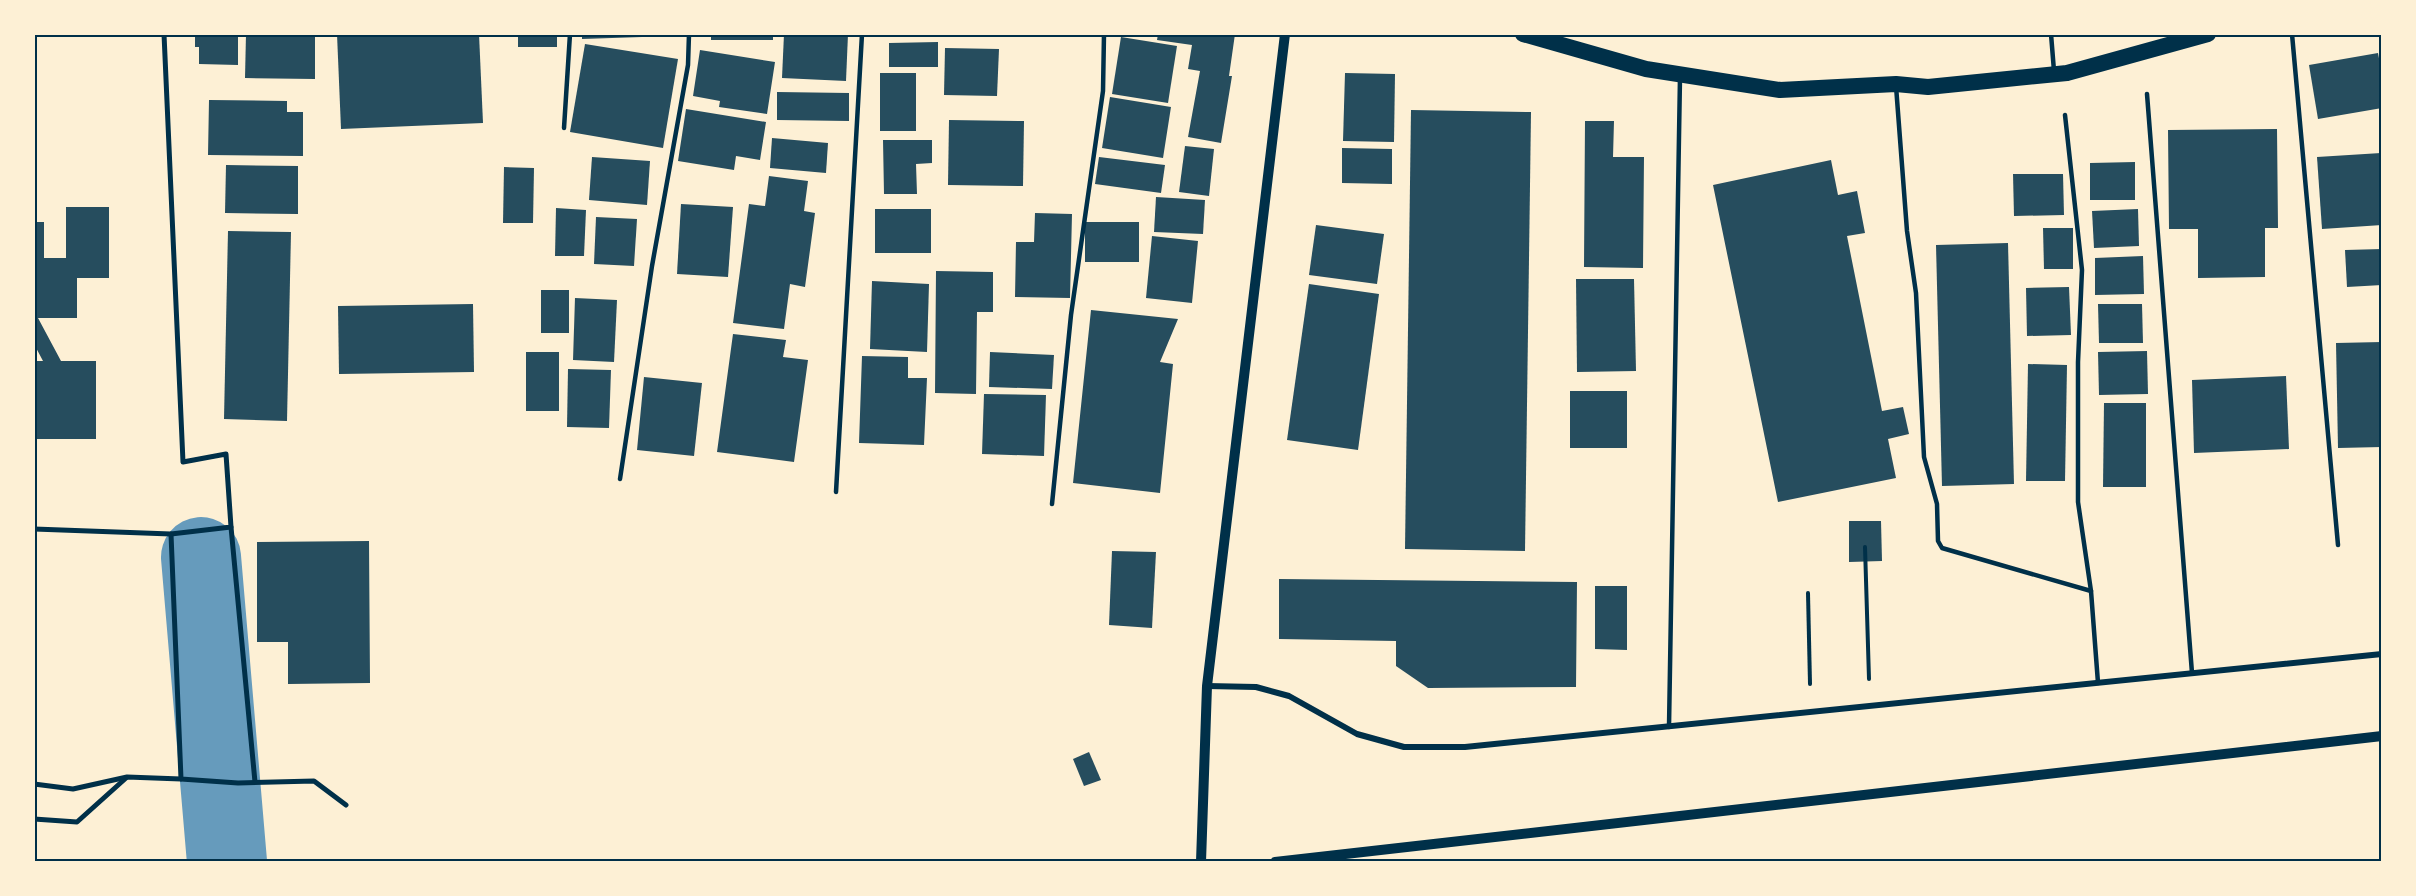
<svg xmlns="http://www.w3.org/2000/svg" width="2416" height="896" font-family="'Fira Sans',sans-serif">
<rect width="100%" height="100%" fill="#fdf0d5"/>
<g fill="none" stroke-linecap="round" stroke-linejoin="round">
<!-- river -->
<polyline stroke="#669bbc" stroke-width="80" points="201,557 227,862"/>
</g>
<!-- building -->
<g fill="#264d5e">
<polygon points="195,34 238,34 238,65 199,64 199,47 195,47"/>
<polygon points="246,34 315,34 315,79 245,78"/>
<polygon points="337,34 479,34 483,123 341,129"/>
<rect x="518" y="34" width="39" height="13"/>
<polygon points="582,34 642,34 642,37 582,39"/>
<rect x="711" y="34" width="62" height="6"/>
<polygon points="784,34 848,34 846,81 782,78"/>
<polygon points="1158,34 1235,34 1229,76 1232,76 1221,143 1188,137 1200,71 1188,69 1192,45 1157,40"/>
<polygon points="1121,37 1177,46 1168,103 1112,94"/>
<polygon points="938,42 938,67 889,67 889,43"/>
<polygon points="585,44 678,59 663,148 570,132"/>
<polygon points="945,48 999,49 997,96 944,95"/>
<polygon points="700,50 775,62 767,114 719,107 720,101 693,96"/>
<polygon points="2378,53 2382,75 2382,108 2318,119 2309,65"/>
<rect x="880" y="73" width="36" height="58"/>
<polygon points="1345,73 1395,74 1394,142 1343,141"/>
<polygon points="777,92 849,93 849,121 777,120"/>
<polygon points="1110,97 1171,107 1163,158 1102,148"/>
<polygon points="209,100 287,101 287,112 303,112 303,156 208,155"/>
<polygon points="686,109 766,122 760,160 736,156 734,170 678,161"/>
<polygon points="1411,110 1531,112 1525,551 1405,549"/>
<polygon points="949,120 1024,121 1023,186 948,185"/>
<polygon points="1585,121 1614,121 1613,157 1644,157 1643,268 1584,267"/>
<polygon points="2277,129 2278,228 2265,228 2265,277 2198,278 2198,229 2169,229 2168,130"/>
<polygon points="772,138 828,143 826,173 770,168"/>
<polygon points="883,140 932,140 932,163 916,164 917,194 884,194"/>
<polygon points="1185,146 1214,149 1209,196 1179,192"/>
<polygon points="1342,148 1392,149 1392,184 1342,183"/>
<polygon points="2381,153 2382,225 2322,229 2317,157"/>
<polygon points="592,157 650,161 647,205 589,200"/>
<polygon points="1099,157 1165,165 1161,193 1095,184"/>
<polygon points="1831,160 1838,195 1857,191 1865,233 1847,236 1882,411 1903,407 1909,434 1888,439 1896,478 1778,502 1713,185"/>
<polygon points="2135,162 2135,200 2090,200 2090,163"/>
<polygon points="226,165 298,166 298,214 225,213"/>
<polygon points="504,167 534,168 533,223 503,223"/>
<polygon points="2013,174 2063,174 2064,215 2014,216"/>
<polygon points="769,176 808,181 804,211 815,213 805,287 790,284 784,329 733,323 749,204 765,206"/>
<polygon points="1156,197 1205,200 1203,234 1154,232"/>
<polygon points="681,204 733,207 728,277 677,274"/>
<polygon points="66,207 109,207 109,278 77,278 77,318 38,318 61,361 96,361 96,439 34,439 34,361 43,361 34,344 34,222 44,222 44,258 66,258"/>
<polygon points="556,208 586,210 584,256 555,256"/>
<rect x="875" y="209" width="56" height="44"/>
<polygon points="2138,209 2139,246 2094,248 2092,211"/>
<polygon points="1035,213 1072,214 1070,298 1015,297 1016,242 1034,242"/>
<polygon points="596,217 637,219 634,266 594,264"/>
<rect x="1085" y="222" width="54" height="40"/>
<polygon points="1316,225 1384,234 1377,284 1309,275"/>
<polygon points="2043,228 2073,228 2073,269 2044,269"/>
<polygon points="228,231 291,232 287,421 224,419"/>
<polygon points="1152,236 1198,241 1192,303 1146,298"/>
<polygon points="2008,243 2014,484 1942,486 1936,245"/>
<polygon points="2382,249 2382,285 2347,287 2345,250"/>
<polygon points="2143,256 2144,294 2095,295 2095,258"/>
<polygon points="936,271 993,272 993,312 977,312 976,394 935,393"/>
<polygon points="1576,279 1634,279 1636,371 1577,372"/>
<polygon points="872,281 929,284 927,352 870,349"/>
<polygon points="1309,284 1379,294 1358,450 1287,440"/>
<polygon points="2069,287 2071,335 2027,336 2026,288"/>
<rect x="541" y="290" width="28" height="43"/>
<polygon points="575,298 617,300 614,362 573,360"/>
<polygon points="473,304 474,372 339,374 338,306"/>
<polygon points="2098,304 2142,304 2143,343 2099,343"/>
<polygon points="1091,310 1178,319 1160,362 1173,364 1160,493 1073,483"/>
<polygon points="733,334 786,340 783,357 808,360 794,462 717,452"/>
<polygon points="2382,342 2382,447 2338,448 2336,343"/>
<polygon points="2147,351 2148,394 2099,395 2098,352"/>
<rect x="526" y="352" width="33" height="59"/>
<polygon points="990,352 1054,355 1052,389 989,387"/>
<polygon points="862,356 908,357 908,378 927,378 924,445 859,443"/>
<polygon points="2028,364 2067,365 2065,481 2026,481"/>
<polygon points="568,369 611,370 609,428 567,427"/>
<polygon points="2286,376 2289,449 2194,453 2192,380"/>
<polygon points="644,377 702,383 694,456 637,450"/>
<rect x="1570" y="391" width="57" height="57"/>
<polygon points="984,394 1046,395 1044,456 982,454"/>
<polygon points="2104,403 2146,403 2146,487 2103,487"/>
<polygon points="1849,521 1881,521 1882,561 1849,562"/>
<polygon points="369,541 370,683 288,684 288,642 257,642 257,542"/>
<polygon points="1112,551 1156,552 1152,628 1109,625"/>
<polygon points="1279,579 1577,582 1576,687 1428,688 1396,666 1396,641 1279,639"/>
<polygon points="1595,586 1627,586 1627,650 1595,649"/>
<polygon points="1089,752 1101,780 1084,786 1073,759"/>
</g>
<g fill="none" stroke-linecap="round" stroke-linejoin="round">
<!-- path -->
<g stroke="#003049" stroke-width="4">
<polyline points="1865,547 1869,679"/>
<polyline points="1808,593 1810,684"/>
</g>
<!-- service -->
<g stroke="#003049" stroke-width="4.5">
<polyline points="2051,34 2054,71"/>
<polyline points="2292,34 2338,545"/>
<polyline points="1896,86 1907,231 1916,293 1924,457 1937,504 1938,541 1942,548 2091,591"/>
<polyline points="2147,94 2192,673"/>
<polyline points="2065,115 2082,270 2078,362 2078,502 2091,591 2098,683"/>
<polyline points="564,128 570,34"/>
<polyline points="620,479 652,266 688,65 689,34"/>
<polyline points="836,492 862,34"/>
<polyline points="1052,504 1071,315 1103,91 1104,34"/>
<polyline points="1669,727 1680,77"/>
</g>
<!-- pedestrian -->
<g stroke="#003049" stroke-width="5">
<polyline points="231,527 255,782"/>
<polyline points="34,529 171,534 231,527 226,454 183,462 164,34"/>
<polyline points="171,534 181,779 238,783 314,781 346,805"/>
<polyline points="34,784 73,789 127,777 181,779"/>
<polyline points="34,819 77,822 126,778"/>
</g>
<!-- minor -->
<polyline stroke="#003049" stroke-width="6" points="1207,686 1256,687 1289,696 1357,734 1404,747 1465,747 2382,654"/>
<!-- tertiary -->
<g stroke="#003049" stroke-width="10">
<polyline points="1201,862 1207,686 1285,34"/>
<polyline points="1275,862 2382,736"/>
</g>
<!-- trunk -->
<polyline stroke="#003049" stroke-width="16" points="1523,34 1646,69 1780,90 1896,84 1928,87 2067,73 2208,34"/>
</g>
<!-- border -->
<rect width="2416" height="896" fill="none" stroke="#fdf0d5" stroke-width="72"/>
<rect x="36" y="36" width="2344" height="824" fill="none" stroke="#003049" stroke-width="2"/>
</svg>
